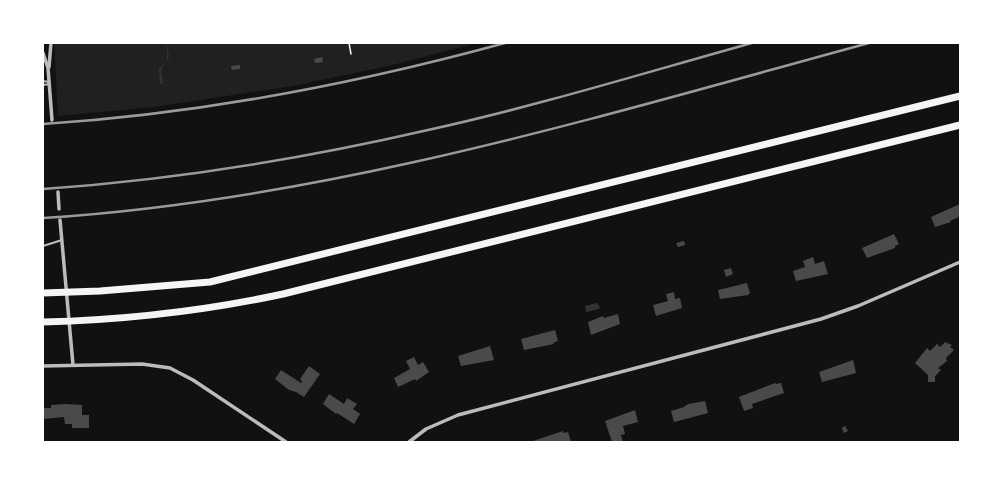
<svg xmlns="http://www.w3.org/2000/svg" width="1003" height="485" font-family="'Titillium Web',sans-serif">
<rect width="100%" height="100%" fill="#111"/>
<!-- green -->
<polygon fill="#202020" points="54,43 477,43 388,66 293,86 154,107 58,116"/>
<!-- water -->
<g fill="#333">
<polygon points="167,43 169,57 161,69 163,83 160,84 159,68 167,61"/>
<polygon points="597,303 600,307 599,309 586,312 585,306"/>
</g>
<!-- building -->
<g fill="#4a4a4a">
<polygon points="322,57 323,62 315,63 314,59"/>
<polygon points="240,65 240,69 232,70 231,66"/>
<polygon points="960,204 959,217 950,221 951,222 935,227 931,217"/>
<polygon points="894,234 899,244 895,246 895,248 867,258 862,248"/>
<polygon points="684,241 685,245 678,247 676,243"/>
<polygon points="813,257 815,264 824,261 828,274 796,281 793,271 805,267 803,261"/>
<polygon points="731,268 733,274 726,277 724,270"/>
<polygon points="747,283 750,293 748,295 720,299 718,290"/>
<polygon points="674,292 675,299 680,298 682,308 656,316 653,305 668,301 666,294"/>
<polygon points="618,314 620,324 591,335 588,322 603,316 604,318"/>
<polygon points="555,330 558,341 553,343 554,344 524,350 521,339"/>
<polygon points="945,342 952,345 950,347 954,350 946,358 947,361 938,368 941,370 935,376 935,382 928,382 928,375 915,363 927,348 930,351 937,344 940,347"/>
<polygon points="490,346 494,360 461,366 458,356"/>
<polygon points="414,357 418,365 423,362 429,372 416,381 415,379 398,387 394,378 410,369 406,361"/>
<polygon points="853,360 856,373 822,382 819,372"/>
<polygon points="309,366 320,374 304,397 296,392 289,390 275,379 281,370 301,383 302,381 300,379"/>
<polygon points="775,383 776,384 781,383 784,393 752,404 753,408 744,411 739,397"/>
<polygon points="329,394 344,404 347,398 357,404 353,409 360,414 354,424 337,413 336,414 323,404"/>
<polygon points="705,401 708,413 674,422 671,411 684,407 688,404"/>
<polygon points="66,404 82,405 82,415 89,415 89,428 72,428 72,424 65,424 64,417 43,419 43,408 51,408 51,405"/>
<polygon points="635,410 638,422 623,426 625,434 621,435 623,442 612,442 605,421"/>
<polygon points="845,426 848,431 844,433 842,428"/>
<polygon points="563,431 563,433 568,432 571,442 530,442"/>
</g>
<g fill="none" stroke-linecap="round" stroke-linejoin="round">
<!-- path -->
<polyline stroke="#f5f5f5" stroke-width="1.5" points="349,43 351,54"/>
<!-- service -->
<g stroke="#bcbcbc" stroke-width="2">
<polyline points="43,81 49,82"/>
<polyline points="43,85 50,84"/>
<polyline points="43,246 62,240"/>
</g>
<!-- minor -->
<g stroke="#bcbcbc" stroke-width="3.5">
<polyline points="43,53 48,68 52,120"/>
<polyline points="49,67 51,43"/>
<polyline points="58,192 59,209"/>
<polyline points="60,220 73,365"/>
<polyline points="43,366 142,364 170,368 193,380 286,442"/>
<polyline points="409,442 426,429 458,415 821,319 858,306 960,262"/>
</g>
<!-- motorway -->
<g stroke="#f5f5f5" stroke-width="7">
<polyline points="43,293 100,291 210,282 960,96"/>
<path d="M43 322C124 320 204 311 283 294L960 125"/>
</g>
<!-- rail -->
<g stroke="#9a9a9a" stroke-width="2.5">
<path d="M43 124C198 114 355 84 505 43"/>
<path d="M43 189C173 180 302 159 428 130 537 106 644 73 752 43"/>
<path d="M43 218C326 200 597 117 869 43"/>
</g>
</g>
<!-- border -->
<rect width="1003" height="485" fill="none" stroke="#ffffff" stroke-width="88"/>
</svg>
